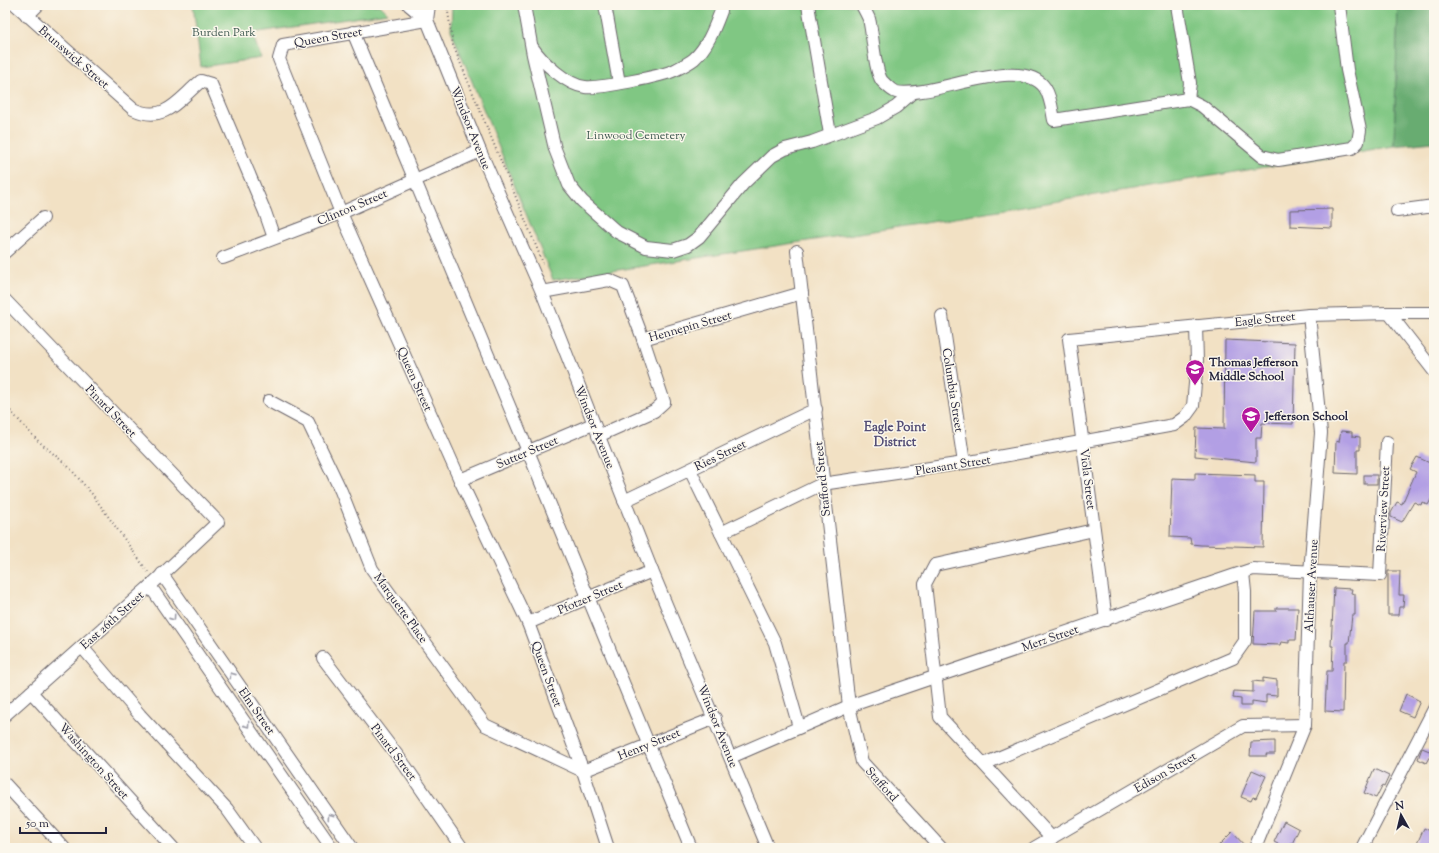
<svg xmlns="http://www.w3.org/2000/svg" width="1439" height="853" font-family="'Sorts Mill Goudy',serif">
<rect width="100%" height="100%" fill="#fbf7ec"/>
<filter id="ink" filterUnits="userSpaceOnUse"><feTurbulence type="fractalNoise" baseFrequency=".025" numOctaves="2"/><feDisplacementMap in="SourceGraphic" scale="8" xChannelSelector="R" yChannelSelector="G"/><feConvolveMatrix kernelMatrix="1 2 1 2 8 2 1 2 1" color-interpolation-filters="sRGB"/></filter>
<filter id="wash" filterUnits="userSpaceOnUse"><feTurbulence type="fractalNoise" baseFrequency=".012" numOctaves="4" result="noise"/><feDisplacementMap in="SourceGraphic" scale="16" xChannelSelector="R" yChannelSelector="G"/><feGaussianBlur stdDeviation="0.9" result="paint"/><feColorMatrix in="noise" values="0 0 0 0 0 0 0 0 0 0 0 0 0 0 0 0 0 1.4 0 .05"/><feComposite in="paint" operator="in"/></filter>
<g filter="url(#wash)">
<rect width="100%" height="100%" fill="#f2e1c4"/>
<!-- green -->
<g fill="#80c783" stroke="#51745f">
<polygon points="193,5 380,5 388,13 252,33 261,58 201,67"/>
<polygon points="452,5 1398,5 1394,146 925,223 553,280 451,30"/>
</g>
<!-- forest -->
<polygon fill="#68ac71" stroke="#456756" points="1398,5 1434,5 1434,142 1394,146"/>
<g id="blocks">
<!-- building -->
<g fill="#b29fe4">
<polygon points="1332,209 1332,228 1290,226 1290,210"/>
<polygon points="1225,340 1295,343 1293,424 1262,423 1261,438 1256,438 1256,462 1195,456 1196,428 1224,429"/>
<polygon points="1341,431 1352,432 1352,436 1360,437 1360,450 1357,450 1357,474 1335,473 1336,441 1339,442"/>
<polygon points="1417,457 1434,465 1434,494 1428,505 1422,502 1421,505 1414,502 1402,522 1391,517 1391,513 1397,502 1402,504 1416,472 1410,469"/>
<polygon points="1195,473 1255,475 1255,482 1264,482 1263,547 1201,545 1191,544 1190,538 1170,537 1172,478 1195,479"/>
<rect x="1364" y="475" width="13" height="9"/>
<polygon points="1388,571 1400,571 1399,595 1404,595 1403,607 1399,607 1398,615 1388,615"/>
<polygon points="1334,588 1352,589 1351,593 1355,594 1355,615 1352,615 1349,643 1347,643 1347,661 1344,661 1343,712 1325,711 1327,671 1332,671 1333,646 1331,646"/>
<polygon points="1276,608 1298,608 1296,640 1289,640 1289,643 1281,642 1280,645 1253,644 1255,611 1276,611"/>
<polygon points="1263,678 1277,680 1277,696 1266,695 1266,703 1252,701 1252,706 1241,706 1241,699 1233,698 1234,691 1253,692 1253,681 1263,682"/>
<polygon points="1406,694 1420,701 1413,717 1399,711"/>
<polygon points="1275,741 1275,754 1266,754 1267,756 1250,756 1251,742"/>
<polygon points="1422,748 1432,752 1426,763 1418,759"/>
<polygon points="1374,769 1389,776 1384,787 1382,786 1376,798 1364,793"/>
<polygon points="1252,770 1266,776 1256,798 1253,797 1251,801 1241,797"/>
<polygon points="1284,821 1299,829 1290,848 1286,848 1274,842"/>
<polygon points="1424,828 1434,833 1434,848 1415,848"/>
<polygon points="1232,832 1247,848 1216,848"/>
</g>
</g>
</g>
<g filter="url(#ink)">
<use href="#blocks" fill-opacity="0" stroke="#6b656b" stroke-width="1"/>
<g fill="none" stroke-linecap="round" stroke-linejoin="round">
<!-- minor casing -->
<g stroke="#6b656b" stroke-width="14">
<g id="minor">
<path d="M16 5 133 109C165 124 178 100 201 81L211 84 265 212 274 238"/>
<polyline points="409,5 427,20"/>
<polyline points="429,5 427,20 480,151 542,292 652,571 768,848"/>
<polyline points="524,5 533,55 555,149 569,185 582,201 617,232 646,247 673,250 688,245 699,237 743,184 772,156 785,149 812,142 877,118 896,107 912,93"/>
<polyline points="605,5 619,83"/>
<polyline points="808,5 830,134"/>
<path d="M862 5C864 9 867 14 869 19 873 33 874 70 882 81 885 84 892 91 896 92 932 99 1022 53 1045 88 1051 97 1052 110 1054 120L1188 99 1202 106 1262 156 1278 160 1352 148 1358 142 1360 130 1347 70 1339 5"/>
<polyline points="1177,5 1190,83 1188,99"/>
<polyline points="27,16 38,5"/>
<polyline points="427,20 283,45 279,59 341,213 460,480 528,623 583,771 608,848"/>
<polyline points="353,32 528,451 691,848"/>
<path d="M532 47C542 62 567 85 585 87 598 89 663 76 675 70 681 67 689 63 694 59 708 46 714 29 721 11L720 5"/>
<polyline points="1397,211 1434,206"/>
<polyline points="797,251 849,706 862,762 941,848"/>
<polyline points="5,252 43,218"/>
<polyline points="223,258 341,213 480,151"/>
<polyline points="542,292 609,280 623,286 643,339 802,293"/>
<polyline points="5,300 218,522 150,586 5,715"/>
<polyline points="1389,313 1434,313"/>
<polyline points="942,316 964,463"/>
<polyline points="269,401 308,422 341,491 372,569 485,725 583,771 715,718"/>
<polyline points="598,436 654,411 664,402 643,339"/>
<polyline points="690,470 721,533"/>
<polyline points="460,480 593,424"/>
<polyline points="624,501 816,409"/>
<polyline points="162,574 352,848"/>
<polyline points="150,586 332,848"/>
<polyline points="1106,620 1069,339 1309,315 1389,313 1434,371"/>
<polyline points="528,623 652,571"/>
<polyline points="82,647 140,715 227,809 255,848"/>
<polyline points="323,658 406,767 462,848"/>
<polyline points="31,692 173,848"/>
<polyline points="799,727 775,643 721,533 822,484 964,463 1174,425 1185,417 1193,406 1197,361 1196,326"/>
<polyline points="731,757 849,706 1253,569 1380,575 1387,442"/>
<polyline points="984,764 1233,658 1245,641 1245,592 1243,573"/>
<polyline points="5,784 64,848"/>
<polyline points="1052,838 940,717 925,584 935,565 1094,530"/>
<polyline points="1034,848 1243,726 1305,725"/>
<polyline points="1255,848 1305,725 1310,573 1321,433 1309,315"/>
<polyline points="1362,848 1434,709"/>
</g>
</g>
<!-- path -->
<g stroke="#6b656b" stroke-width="2" stroke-dasharray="1 3" stroke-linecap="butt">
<polyline points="447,5 453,45 543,263"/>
<polyline points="5,405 37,440 68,466 92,494 148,572"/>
</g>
<!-- minor -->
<use href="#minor" stroke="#fff" stroke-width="12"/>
</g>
<!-- one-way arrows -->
<defs><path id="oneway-chevron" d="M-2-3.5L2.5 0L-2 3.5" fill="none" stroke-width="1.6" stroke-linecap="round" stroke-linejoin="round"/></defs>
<g stroke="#9c9ca7">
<use href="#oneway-chevron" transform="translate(173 618) rotate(55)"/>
<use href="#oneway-chevron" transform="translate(232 675) rotate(-125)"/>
<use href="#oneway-chevron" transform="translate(247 725) rotate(55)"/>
<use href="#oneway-chevron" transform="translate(330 816) rotate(-125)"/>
</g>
</g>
<!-- icons -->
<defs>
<g id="school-pin" transform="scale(1)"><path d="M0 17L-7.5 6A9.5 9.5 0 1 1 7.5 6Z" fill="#b5179e" stroke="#fbf7ec"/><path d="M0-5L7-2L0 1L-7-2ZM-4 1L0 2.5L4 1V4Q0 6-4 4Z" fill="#fff"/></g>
</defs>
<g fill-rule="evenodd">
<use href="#school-pin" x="1195" y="369"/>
<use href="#school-pin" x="1251" y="416"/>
</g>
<g text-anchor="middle" stroke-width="3" stroke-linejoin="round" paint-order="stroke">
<!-- park labels -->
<g font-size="12" fill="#435c54" stroke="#fbf7ec">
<text x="224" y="36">Burden Park</text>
<text x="636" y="139">Linwood Cemetery</text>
</g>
<!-- street labels -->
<g font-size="12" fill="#22223b" stroke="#fbf7ec">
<text transform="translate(328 37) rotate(-10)" y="4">Queen Street</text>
<text transform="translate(74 57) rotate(41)" y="4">Brunswick Street</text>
<text transform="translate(471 128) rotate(68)" y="4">Windsor Avenue</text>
<text transform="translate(352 207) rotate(-23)" y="4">Clinton Street</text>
<text transform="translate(1265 319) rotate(-6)" y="4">Eagle Street</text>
<text transform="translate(690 326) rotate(-16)" y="4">Hennepin Street</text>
<text transform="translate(415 379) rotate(66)" y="4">Queen Street</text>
<text transform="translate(953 390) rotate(81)" y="4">Columbia Street</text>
<text transform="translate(111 411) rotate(46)" y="4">Pinard Street</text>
<text transform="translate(595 427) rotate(68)" y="4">Windsor Avenue</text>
<text transform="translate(527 452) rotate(-23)" y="4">Sutter Street</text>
<text transform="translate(720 455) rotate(-26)" y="4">Ries Street</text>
<text transform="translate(953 465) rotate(-9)" y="4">Pleasant Street</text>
<text transform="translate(822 479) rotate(-96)" y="4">Stafford Street</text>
<text transform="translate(1088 479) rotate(83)" y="4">Viola Street</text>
<text transform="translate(1383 509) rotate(-87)" y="4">Riverview Street</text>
<text transform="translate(1311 586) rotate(-87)" y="4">Althauser Avenue</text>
<text transform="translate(590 597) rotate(-23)" y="4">Pfotzer Street</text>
<text transform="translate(401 608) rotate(54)" y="4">Marquette Place</text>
<text transform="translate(112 620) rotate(-42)" y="4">East 26th Street</text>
<text transform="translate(1050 638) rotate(-19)" y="4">Merz Street</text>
<text transform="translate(547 674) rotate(70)" y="4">Queen Street</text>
<text transform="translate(257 711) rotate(55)" y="4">Elm Street</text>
<text transform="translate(718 726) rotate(68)" y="4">Windsor Avenue</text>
<text transform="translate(649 744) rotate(-22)" y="4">Henry Street</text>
<text transform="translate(394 752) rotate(53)" y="4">Pinard Street</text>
<text transform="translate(94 761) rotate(48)" y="4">Washington Street</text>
<text transform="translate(1165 772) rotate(-30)" y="4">Edison Street</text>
<text transform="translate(882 784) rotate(48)" y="4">Stafford</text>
</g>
<!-- poi labels -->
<g font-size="12" font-weight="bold" fill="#22223b" stroke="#fbf7ec" text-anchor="start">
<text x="1209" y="366">Thomas Jefferson<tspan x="1209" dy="14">Middle School</tspan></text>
<text x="1265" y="420">Jefferson School</text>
</g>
<!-- neighbourhood labels -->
<g font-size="13" font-weight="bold" fill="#544e76" stroke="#fbf7ec">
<text x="895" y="431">Eagle Point<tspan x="895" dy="15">District</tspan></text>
</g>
</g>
<!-- margin -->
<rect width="1439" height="853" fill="none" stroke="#fbf7ec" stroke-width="20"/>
<!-- north arrow -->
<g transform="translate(1401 815) rotate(352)" stroke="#fbf7ec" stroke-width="3" paint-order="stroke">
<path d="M0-3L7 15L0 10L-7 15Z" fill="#22223b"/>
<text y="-6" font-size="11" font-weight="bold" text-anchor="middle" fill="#22223b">N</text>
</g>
<!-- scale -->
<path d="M20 827v6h86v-6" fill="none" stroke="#22223b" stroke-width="2"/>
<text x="26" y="827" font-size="12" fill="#22223b" stroke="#fbf7ec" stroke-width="3" paint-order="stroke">50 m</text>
</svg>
